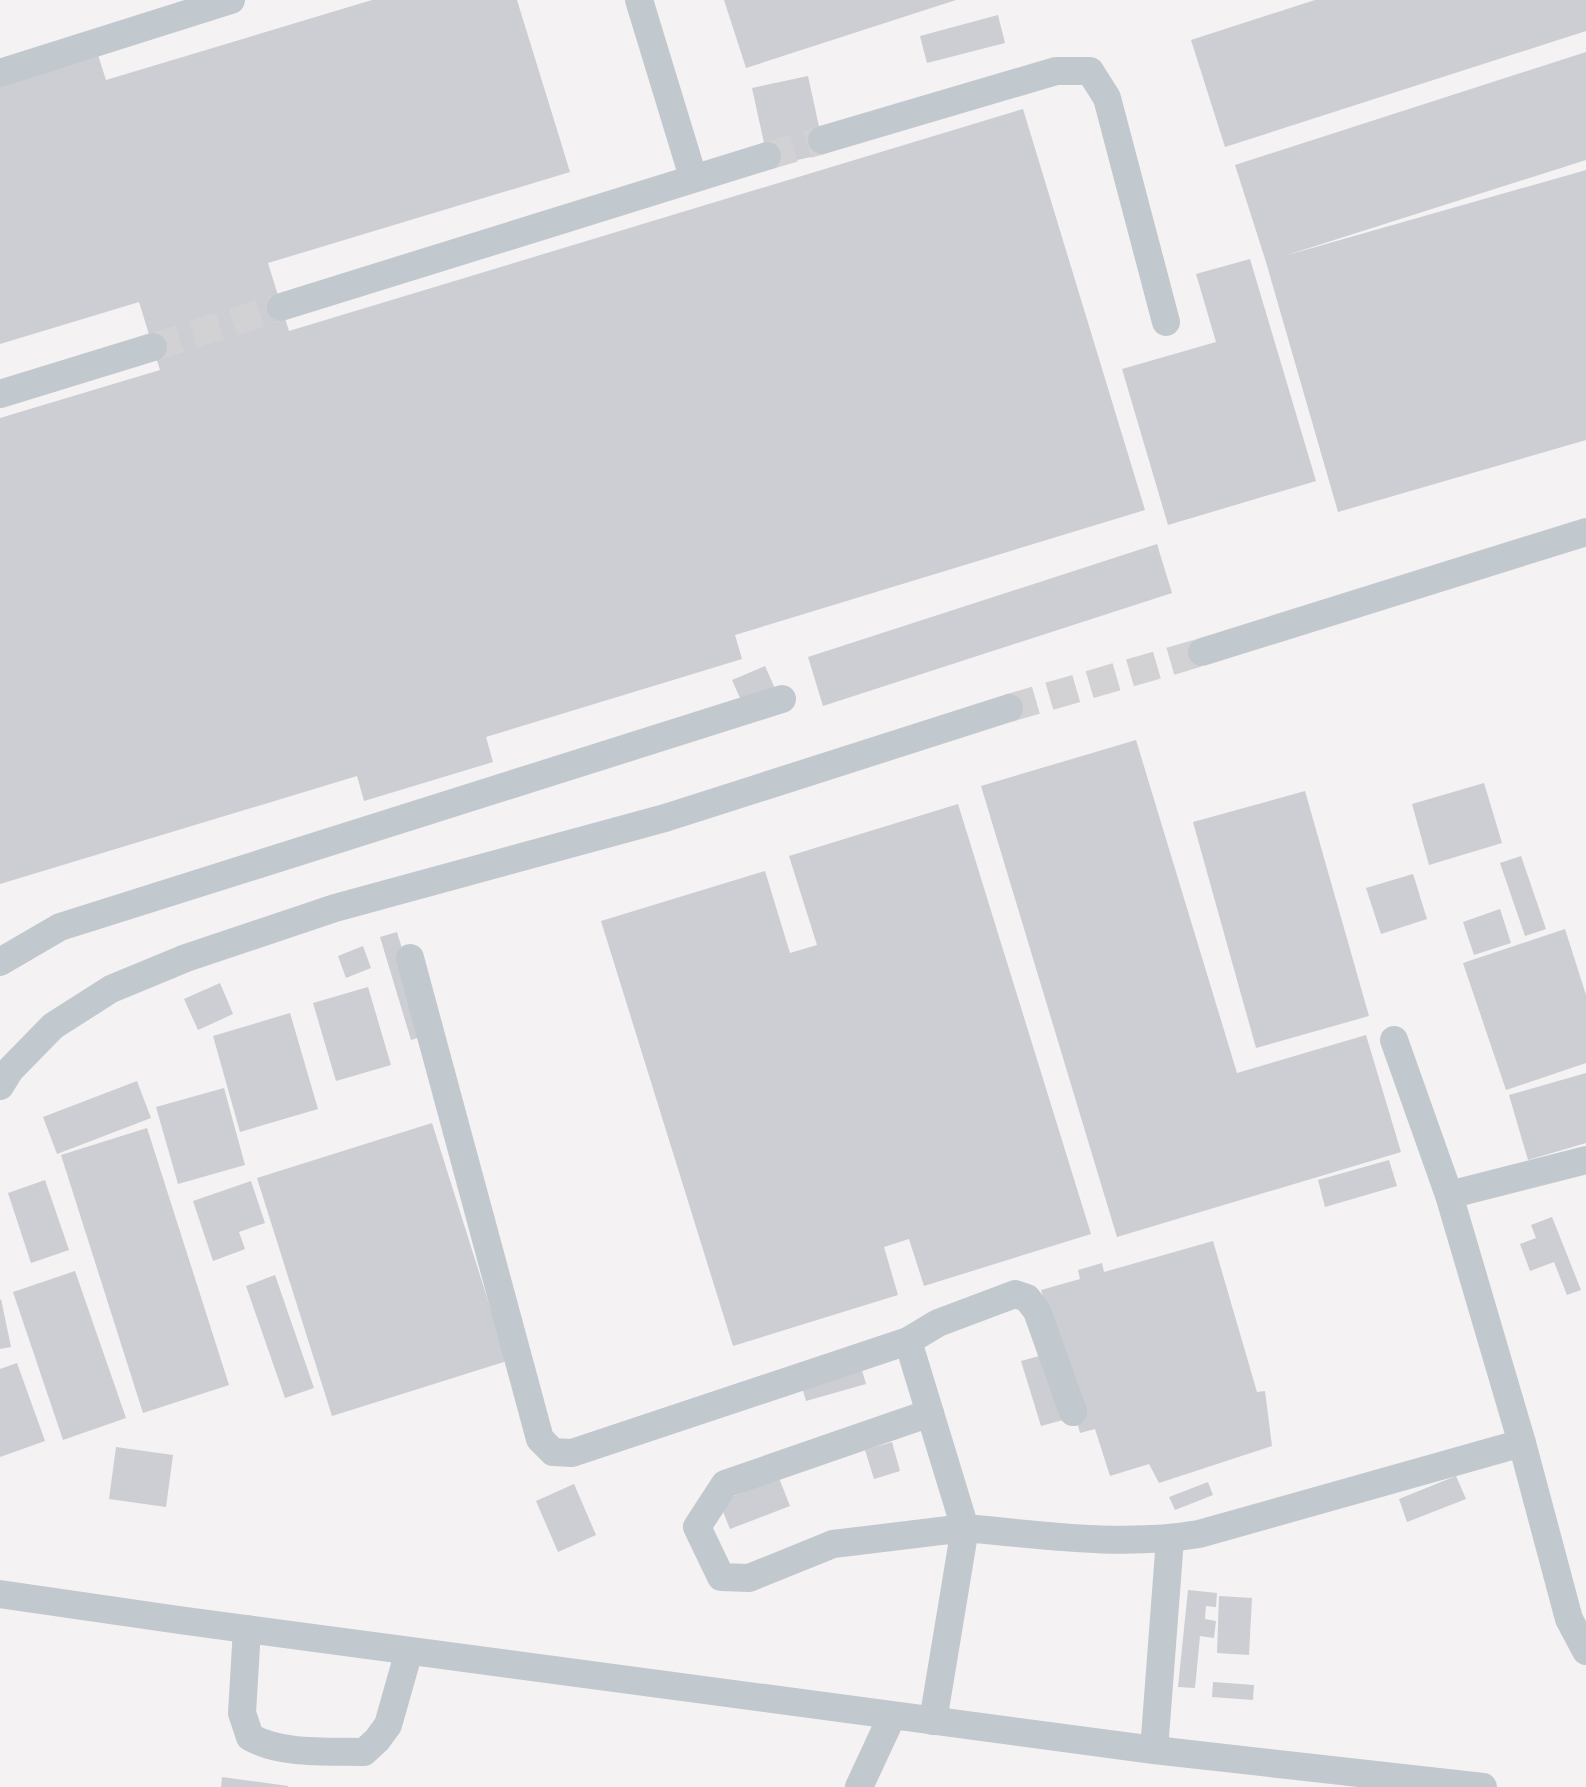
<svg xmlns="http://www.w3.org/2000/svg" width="1586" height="1787" font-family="Helvetica,sans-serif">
<rect width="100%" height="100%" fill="#f4f2f2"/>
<!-- building -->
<g fill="#ccced3">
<polygon points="372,0 517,0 570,172 268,263 289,331 1023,109 1145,510 735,635 742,659 486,737 493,762 364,801 357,776 0,884 0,418 160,370 139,302 0,344 0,85 98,55 106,80"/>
<polygon points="724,0 956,0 746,68"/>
<polygon points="1315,0 1586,0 1586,31 1225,147 1191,40"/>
<polygon points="998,15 1005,43 927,63 920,36"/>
<polygon points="1586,52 1586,160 1284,256 1586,170 1586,440 1338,512 1266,262 1235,165"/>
<polygon points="808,76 825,154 769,166 752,88"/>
<polygon points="1250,259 1316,481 1168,525 1122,369 1216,342 1196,274"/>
<polygon points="1157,544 1172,593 823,706 808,657"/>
<polygon points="765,666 777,693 744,707 732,680"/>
<polygon points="1136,740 1237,1073 1366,1035 1401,1152 1117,1237 981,786"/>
<polygon points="1484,783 1502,843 1429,865 1412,804"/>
<polygon points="1305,791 1369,1016 1256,1048 1193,822"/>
<polygon points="958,804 1091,1234 924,1286 909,1239 884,1247 898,1295 733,1346 601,921 765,871 790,953 817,945 789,856"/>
<polygon points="1521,856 1546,929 1525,936 1500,863"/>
<polygon points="1413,874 1427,919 1381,934 1366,888"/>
<polygon points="1500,909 1511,943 1474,955 1463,922"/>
<polygon points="1565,929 1586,995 1586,1063 1506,1090 1463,963"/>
<polygon points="397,932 428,1035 411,1040 380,937"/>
<polygon points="363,946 371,968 346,978 338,956"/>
<polygon points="220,983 233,1014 198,1030 184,999"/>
<polygon points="368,987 391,1065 336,1081 313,1003"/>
<polygon points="290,1013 318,1109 240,1132 213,1036"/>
<polygon points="1586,1073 1586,1143 1528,1160 1509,1095"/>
<polygon points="137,1081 151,1118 57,1154 43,1117"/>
<polygon points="224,1088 245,1165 178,1184 156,1107"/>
<polygon points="432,1123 507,1361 332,1416 257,1178"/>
<polygon points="147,1128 229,1385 143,1413 61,1155"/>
<polygon points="1389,1160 1397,1186 1325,1207 1318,1180"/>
<polygon points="45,1180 69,1250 31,1263 8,1193"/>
<polygon points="251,1181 265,1223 239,1232 245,1249 213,1261 193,1201"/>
<polygon points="1552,1217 1581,1290 1567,1295 1554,1262 1530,1271 1520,1244 1536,1238 1531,1225"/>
<polygon points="1213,1241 1257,1392 1265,1391 1272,1446 1159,1483 1149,1464 1110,1476 1095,1429 1080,1433 1041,1290 1080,1279 1078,1270 1102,1263 1104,1272"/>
<polygon points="75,1271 126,1418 63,1440 13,1292"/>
<polygon points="275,1275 314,1388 285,1398 246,1286"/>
<polygon points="1,1299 11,1347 0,1349 0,1300"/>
<polygon points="1043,1355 1063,1420 1041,1426 1021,1361"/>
<polygon points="17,1363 45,1441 0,1457 0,1369"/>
<polygon points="862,1370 866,1384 806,1401 802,1387"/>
<polygon points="892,1442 900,1471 874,1479 865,1450"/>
<polygon points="116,1447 173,1455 166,1507 109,1499"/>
<polygon points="1456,1476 1466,1499 1407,1522 1399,1499"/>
<polygon points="779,1478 790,1506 730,1529 719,1502"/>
<polygon points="1208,1482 1213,1495 1175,1510 1169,1497"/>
<polygon points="574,1484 596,1535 558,1552 536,1501"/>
<polygon points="1188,1590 1217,1593 1216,1607 1206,1606 1205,1619 1216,1621 1214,1638 1200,1636 1195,1688 1178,1687"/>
<polygon points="1219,1596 1252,1598 1249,1655 1217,1653"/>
<polygon points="1213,1682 1254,1685 1253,1700 1212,1697"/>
<polygon points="222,1777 288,1786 288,1787 221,1787"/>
</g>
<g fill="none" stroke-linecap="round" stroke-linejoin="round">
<!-- minor-tunnel -->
<g stroke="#d2d2d4" stroke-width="28" stroke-dasharray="28 14" stroke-linecap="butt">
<polyline points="767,156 822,140"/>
<polyline points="153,347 281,307"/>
<polyline points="1009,708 1202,652"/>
</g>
<!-- minor -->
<g stroke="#c1c8ce" stroke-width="28">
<polyline points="639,0 693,177"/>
<polyline points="0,73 231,0"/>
<polyline points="822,140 1056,71 1090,71 1107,98 1166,322"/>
<polyline points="281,307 767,156"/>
<polyline points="0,394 153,347"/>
<polyline points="1202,652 1586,532"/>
<path d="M410 958 540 1439 553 1452 572 1453 908 1341 965 1528C1043 1535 1122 1547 1199 1534L1522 1443"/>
<polyline points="0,962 60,927 782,699"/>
<polyline points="1394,1040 1449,1195 1522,1443 1569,1619 1586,1651"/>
<polyline points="0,1086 10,1070 53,1026 111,989 186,958 335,908 665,818 1009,708"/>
<polyline points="1449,1195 1586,1160"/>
<polyline points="908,1341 938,1323 1015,1294 1027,1298 1037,1311 1073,1412"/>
<polyline points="930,1413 725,1484 697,1527 721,1577 749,1578 833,1544 965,1528 933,1721"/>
<polyline points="0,1594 179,1620 1154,1750 1483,1787"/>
<path d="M247 1629 242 1713 250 1737C282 1755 328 1751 364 1752L377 1740 388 1725 409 1651"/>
<polyline points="1154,1750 1170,1539"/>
<polyline points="859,1787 892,1716"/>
</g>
</g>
</svg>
